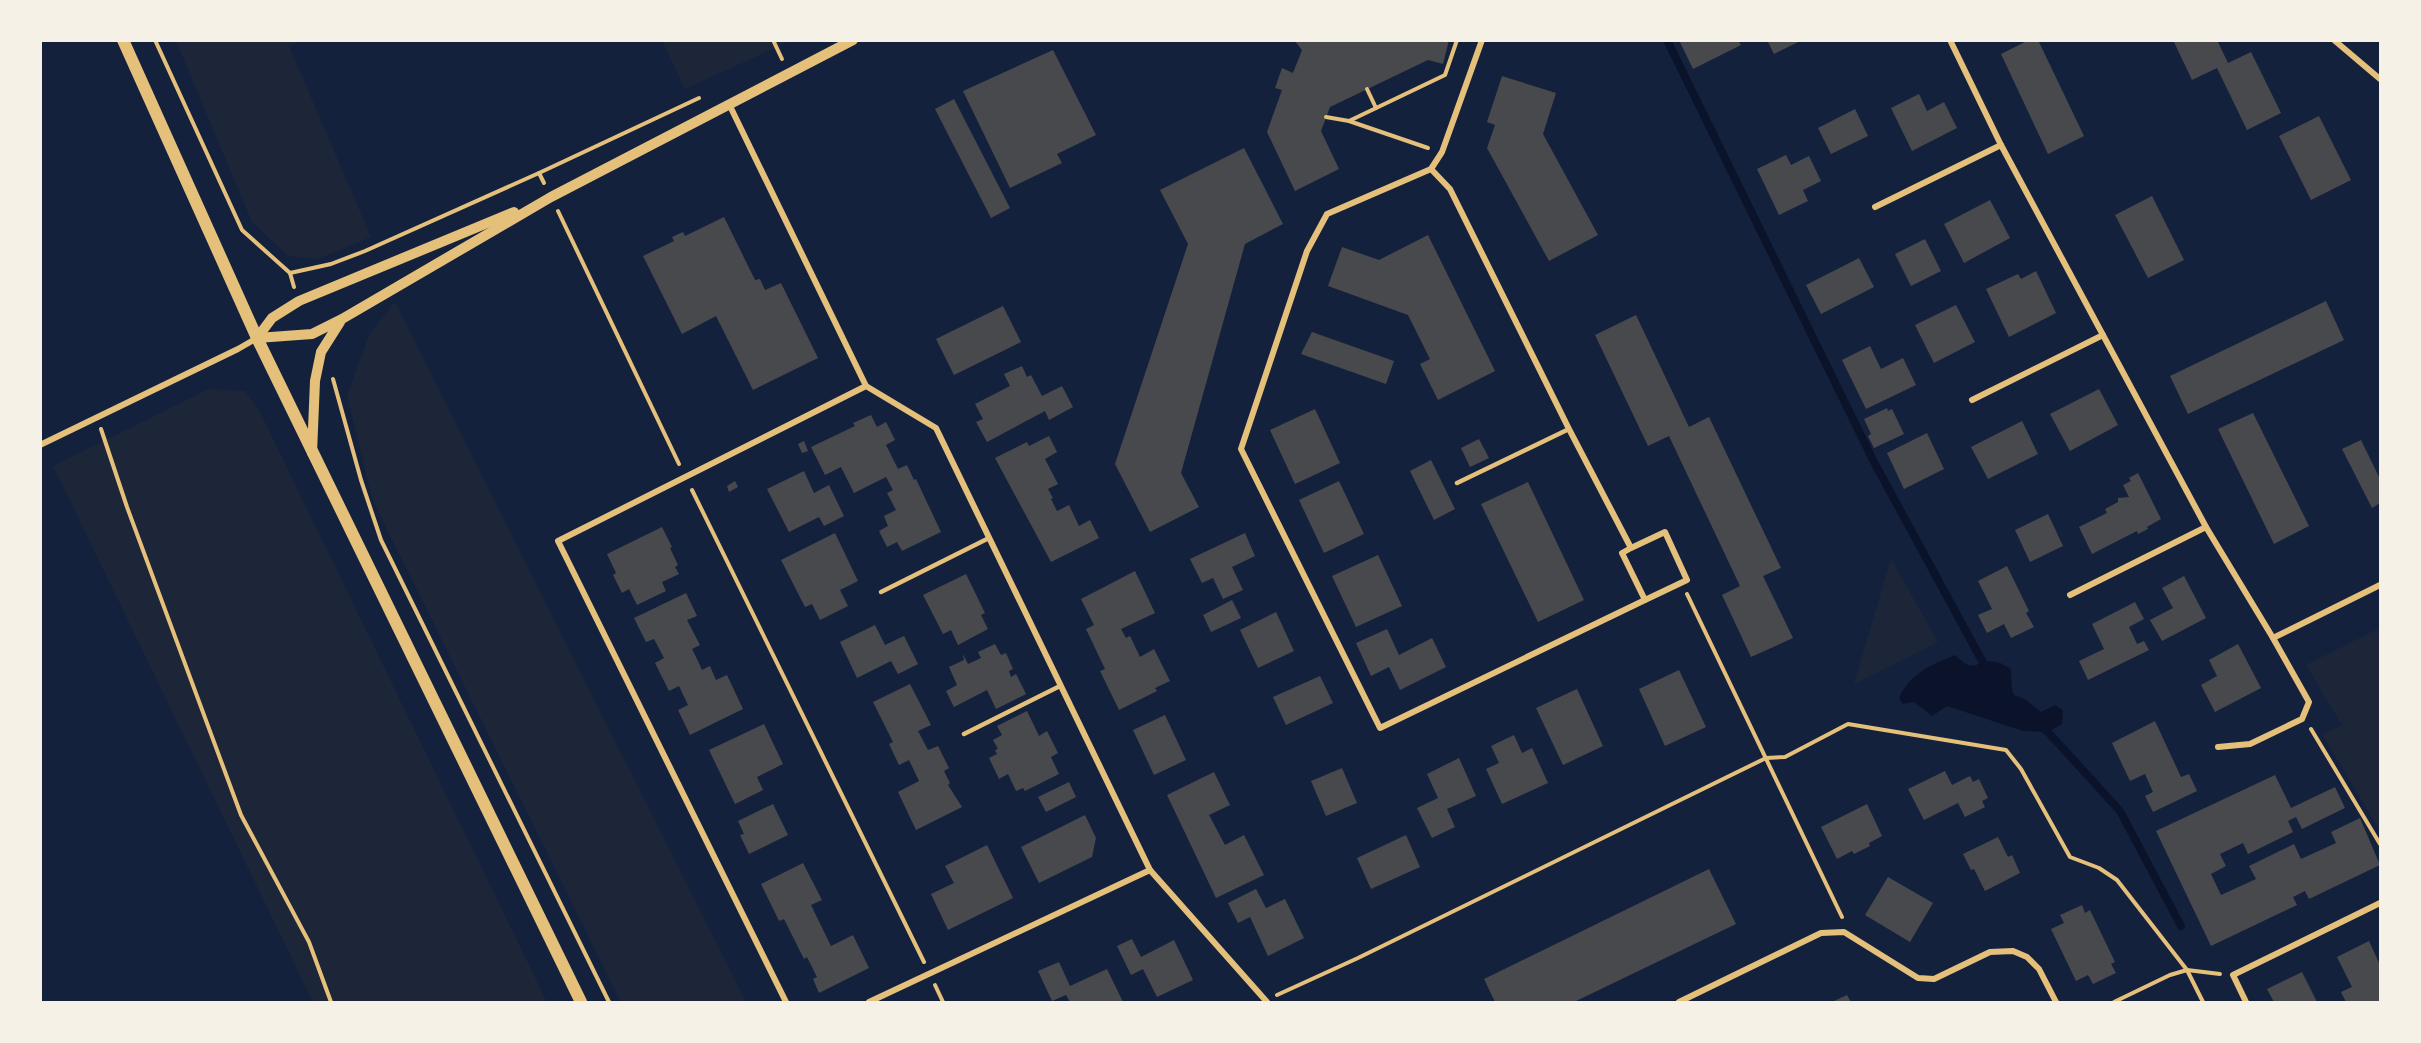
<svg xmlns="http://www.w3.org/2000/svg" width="2421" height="1043" font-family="'Golos Text',sans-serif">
<rect width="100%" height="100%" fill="#14213d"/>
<!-- green -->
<g fill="#1d2539">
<polygon points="176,41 301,41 289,46 371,237 318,259 288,256 252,222"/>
<polygon points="662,41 790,41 685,89"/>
<polygon points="395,302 746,1002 621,1002 372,499 347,395 369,335"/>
<polygon points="209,389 245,391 260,412 547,1002 313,1002 53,466"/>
<polygon points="1891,559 1938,642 1854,684"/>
<polygon points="2380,628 2380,831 2322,734 2342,725 2306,665"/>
</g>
<!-- water -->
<path fill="#0b132b" d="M1955 655C1977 677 1976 657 1996 662 2000 662 2005 666 2010 668 2013 678 2010 686 2014 695L2023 698 2041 712 2055 705 2063 710 2062 724 2048 732 2023 731 1947 706 1932 716 1914 702 1903 704 1899 698C1909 674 1932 664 1955 655Z"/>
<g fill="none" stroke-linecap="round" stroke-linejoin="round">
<!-- stream -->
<g stroke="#0b132b" stroke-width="8">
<polyline points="1667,40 1874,462 1987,670"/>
<polyline points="2040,726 2048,732 2120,811 2181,926"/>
</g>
</g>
<!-- building -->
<g fill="#48494c">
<polygon points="1294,40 1449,40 1443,64 1428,60 1330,107 1321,131 1339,169 1295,191 1267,132 1282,90 1275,88 1282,68 1293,73 1302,50"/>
<polygon points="1679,40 1738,40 1741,45 1693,69"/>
<polygon points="1767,40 1802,40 1774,54"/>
<polygon points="2029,40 2038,40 2084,136 2048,154 2001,54"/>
<polygon points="2173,40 2217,40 2228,63 2251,52 2281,113 2247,130 2217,68 2192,80"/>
<polygon points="1053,50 1096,135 1057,154 1062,163 1010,188 963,91"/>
<polygon points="1502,76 1556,93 1543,134 1598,235 1549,261 1487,148 1495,125 1487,122"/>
<polygon points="1919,94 1927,111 1944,102 1957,128 1912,151 1891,108"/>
<polygon points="954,99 1010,208 991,218 935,109"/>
<polygon points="1855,109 1868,136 1831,154 1818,128"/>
<polygon points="2319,116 2351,180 2311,200 2279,136"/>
<polygon points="1244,148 1283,224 1245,244 1181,473 1199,507 1150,532 1115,464 1188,244 1160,190"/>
<polygon points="1786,155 1791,165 1809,156 1821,181 1803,190 1808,201 1779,215 1757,169"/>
<polygon points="2152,196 2184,260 2148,278 2115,215"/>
<polygon points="1990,200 2010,238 1964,263 1944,224"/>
<polygon points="724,217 755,280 760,279 765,290 781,283 818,358 753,390 716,316 682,334 643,256 674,241 672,237 683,232 685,236"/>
<polygon points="1428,235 1495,371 1438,400 1420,364 1430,359 1408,315 1328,286 1342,247 1379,260"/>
<polygon points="1925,239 1941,271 1911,286 1895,254"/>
<polygon points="1859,258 1874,287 1821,314 1806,285"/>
<polygon points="2036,271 2056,313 2009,337 1986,289 2018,274 2021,279"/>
<polygon points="2326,301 2344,340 2188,414 2170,376"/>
<polygon points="1956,305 1975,342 1934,363 1915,325"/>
<polygon points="1003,306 1021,342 954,375 936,339"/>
<polygon points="1636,315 1689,427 1709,417 1781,568 1763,576 1793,638 1751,657 1722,595 1740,586 1669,436 1648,446 1595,335"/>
<polygon points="1312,332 1394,361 1386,384 1301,354"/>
<polygon points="1870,346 1881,369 1903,358 1916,385 1866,409 1842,360"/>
<polygon points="1022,366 1027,377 1031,375 1042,396 1062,386 1073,407 1049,420 1045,411 987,442 976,422 983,419 975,404 1010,386 1004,374"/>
<polygon points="2099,389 2118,425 2070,451 2050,414"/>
<polygon points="1887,408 1888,411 1892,409 1904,434 1874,448 1868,436 1871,434 1864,419"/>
<polygon points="1315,409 1340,463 1295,484 1270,430"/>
<polygon points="2253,413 2309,526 2274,544 2218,429"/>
<polygon points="871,415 877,427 886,422 895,440 886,445 898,469 907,465 914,480 916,479 941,532 902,551 897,542 887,547 879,531 888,526 884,516 896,510 887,493 893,490 886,477 854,493 841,467 825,475 811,447 855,426 853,423"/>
<polygon points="2022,421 2038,454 1988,479 1971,447"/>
<polygon points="1927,433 1944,469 1904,489 1887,453"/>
<polygon points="1049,436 1057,452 1045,459 1058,484 1048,489 1053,498 1051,499 1057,511 1069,505 1079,526 1090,520 1099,538 1051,562 995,458 1027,442 1029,446"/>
<polygon points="1479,439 1489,458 1470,467 1461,448"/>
<polygon points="2361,440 2380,479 2380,503 2372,508 2342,449"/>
<polygon points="804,441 808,451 802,453 798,444"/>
<polygon points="1431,460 1455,509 1434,520 1410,471"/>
<polygon points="804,471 814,493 829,485 844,516 824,526 819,517 789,532 767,489"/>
<polygon points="2138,473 2161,519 2147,527 2148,529 2138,534 2137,531 2092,554 2079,527 2107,513 2105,509 2118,502 2118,498 2129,497 2123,485 2131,481 2129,478"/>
<polygon points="735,481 738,487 729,492 727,486"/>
<polygon points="1339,481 1364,534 1324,553 1299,500"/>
<polygon points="1528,482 1584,600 1538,622 1481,504"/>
<polygon points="2048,514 2063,546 2030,562 2015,530"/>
<polygon points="662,527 672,547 670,548 678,565 675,567 679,574 662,582 666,591 637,605 629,589 622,593 613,575 616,573 607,554"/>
<polygon points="835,533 858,581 840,590 848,606 820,620 812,604 805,607 781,560"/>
<polygon points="1245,533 1255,556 1232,567 1243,590 1223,599 1213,578 1202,583 1190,559"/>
<polygon points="1378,555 1402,606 1356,627 1332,576"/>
<polygon points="2007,566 2029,611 2026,613 2034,627 2011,638 2004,624 1987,633 1978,615 1992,609 1978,581"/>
<polygon points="1135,571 1155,613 1121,629 1126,638 1130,636 1140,657 1154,649 1170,681 1155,688 1157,691 1119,710 1100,671 1105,669 1086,629 1094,625 1081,599"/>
<polygon points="966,574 985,613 981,615 988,629 958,645 951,630 943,634 923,595"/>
<polygon points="2184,576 2206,618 2162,641 2150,620 2173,608 2162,588"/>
<polygon points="686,593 697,616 687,620 700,645 692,649 697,659 702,670 710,666 716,680 727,675 743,709 690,735 678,710 688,705 679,686 669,691 655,663 664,658 654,639 646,642 634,618"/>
<polygon points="1232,600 1241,618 1211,632 1203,615"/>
<polygon points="2135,602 2144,619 2129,627 2137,644 2144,641 2149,650 2088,680 2079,661 2104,649 2092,624"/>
<polygon points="1276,612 1294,651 1258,668 1240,630"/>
<polygon points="875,625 885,645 904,636 918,664 898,674 891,661 857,678 840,642"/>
<polygon points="1387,629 1399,655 1432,638 1446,667 1400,690 1389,667 1371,676 1356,643"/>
<polygon points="995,644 1001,655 1006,653 1013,669 1009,671 1011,677 1016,674 1026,694 996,709 987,690 954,707 946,691 957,685 949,667 964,660 963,654 968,664 981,658 978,652"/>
<polygon points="2238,644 2261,688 2215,712 2201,685 2217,676 2209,660"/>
<polygon points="1679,670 1706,727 1665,746 1639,689"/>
<polygon points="1320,676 1333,703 1286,725 1273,697"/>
<polygon points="910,684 931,725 918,731 928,750 938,746 949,768 944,771 950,783 948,785 962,807 916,830 898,792 919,781 909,760 899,765 889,744 893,742 873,702"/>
<polygon points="1577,689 1603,746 1563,765 1536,708"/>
<polygon points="1027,711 1039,736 1047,731 1058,753 1051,757 1059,774 1025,791 1023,788 1016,791 1008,774 999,779 989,758 997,754 995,750 998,749 993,740 1002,735 997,726"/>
<polygon points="1165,715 1186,760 1154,775 1133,730"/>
<polygon points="2155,721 2181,777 2189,774 2197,791 2153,812 2145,796 2153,792 2145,774 2130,781 2112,743"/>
<polygon points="764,724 783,764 757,777 763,790 735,804 709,750"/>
<polygon points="1514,735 1522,753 1532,748 1548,783 1502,804 1486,769 1499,763 1491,746"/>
<polygon points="1459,758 1476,796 1447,809 1455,827 1432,838 1417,808 1438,798 1427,774"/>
<polygon points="1342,768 1357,803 1326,816 1311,781"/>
<polygon points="1945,771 1952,785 1970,776 1973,782 1979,779 1988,798 1982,801 1985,807 1965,817 1958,803 1924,820 1908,789"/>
<polygon points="1214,772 1230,805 1209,815 1225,845 1244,835 1264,875 1216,898 1167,795"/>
<polygon points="2275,775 2291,808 2335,787 2345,808 2302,829 2296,817 2288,821 2293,832 2248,854 2243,843 2220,854 2226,866 2211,874 2221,895 2256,879 2249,866 2294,844 2301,859 2336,843 2331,832 2360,818 2380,865 2309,899 2305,891 2293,897 2297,905 2211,946 2156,831"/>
<polygon points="1069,782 1076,797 1046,812 1038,797"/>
<polygon points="773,804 788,835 749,854 740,835 744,834 738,821"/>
<polygon points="1867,804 1882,836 1869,843 1870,846 1854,854 1852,851 1837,859 1821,827"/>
<polygon points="1085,815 1096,838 1092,857 1039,883 1021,847"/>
<polygon points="1406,835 1420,867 1371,889 1357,858"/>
<polygon points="1998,837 2008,857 2012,855 2020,873 1985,891 1974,869 1971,870 1963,854"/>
<polygon points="987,845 1013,898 948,930 931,894 954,883 945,866"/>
<polygon points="803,863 822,900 811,905 831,946 853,935 869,968 819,993 813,979 817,977 807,957 804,959 784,919 779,921 761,884"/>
<polygon points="1709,869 1736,924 1574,1002 1495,1002 1484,979"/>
<polygon points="1888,877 1933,903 1910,942 1865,915"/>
<polygon points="1256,889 1266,908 1285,899 1304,938 1268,956 1250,917 1238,923 1228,903"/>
<polygon points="2082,905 2085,913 2090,910 2115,962 2111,964 2116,973 2093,984 2088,975 2076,981 2051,929 2064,923 2060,915"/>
<polygon points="1132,939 1141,957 1174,940 1193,980 1157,997 1143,969 1131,975 1117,946"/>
<polygon points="2369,941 2380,965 2380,1002 2346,1002 2341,992 2352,987 2337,957"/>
<polygon points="1059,962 1070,986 1107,969 1123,1002 1070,1002 1066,995 1052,1001 1038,971"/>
<polygon points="2302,972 2317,1002 2274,1002 2267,989"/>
<polygon points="1847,995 1851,1002 1832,1002"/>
</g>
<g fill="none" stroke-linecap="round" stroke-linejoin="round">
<!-- path -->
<g stroke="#e5c07b" stroke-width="4">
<polyline points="155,40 242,230 290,273 294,287"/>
<polyline points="773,40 782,59"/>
<polyline points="1367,89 1376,108"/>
<polyline points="1326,117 1349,121 1428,148"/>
<polyline points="1349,121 1445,75 1457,40"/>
<polyline points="539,173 544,183"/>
<polyline points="558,211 679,464"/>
<polyline points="290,273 331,264 365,251 539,173 699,98"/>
<polyline points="333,379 361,480 381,540 609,1002"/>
<polyline points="101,429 127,507 241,815 309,942 331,1002"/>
<polyline points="692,490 924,962"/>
<polyline points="1687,594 1842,917"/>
<polyline points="2311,729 2380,844"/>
<polyline points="935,985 943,1002"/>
<polyline points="1277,995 1358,958 1766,758 1785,757 1848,724 2006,750 2021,769 2070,857 2099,868 2117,880 2187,970 2203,1002"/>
<polyline points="2114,1002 2170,975 2187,970 2220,974"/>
</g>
<!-- service -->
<g stroke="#e5c07b" stroke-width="4.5">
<polyline points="1457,483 1569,429"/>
<polyline points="881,592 989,538"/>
<polyline points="964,734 1060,686"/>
</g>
<!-- minor -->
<g stroke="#e5c07b" stroke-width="6">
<polyline points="1482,40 1442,152 1431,169 1327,214 1307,251 1241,449 1380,728 1645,600"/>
<polyline points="1950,40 2001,145 2206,527 2273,638 2380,585"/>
<polyline points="2334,40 2380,79"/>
<polyline points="729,104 866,386 936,428 1150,870 1267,1002"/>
<polyline points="1431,169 1450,189 1569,429 1631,548 1622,553 1645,600 1687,580 1665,532 1631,548"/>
<polyline points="1875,207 2001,145"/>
<polyline points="1972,400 2103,335"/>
<polyline points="40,445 238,349 257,338"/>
<polyline points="2070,595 2206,527"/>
<polyline points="2218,747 2250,744 2302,719 2309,702 2273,638"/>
<polyline points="786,1002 558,541 866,386"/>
<polyline points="869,1002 1150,870"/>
<polyline points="1679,1002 1821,933 1844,932 1918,978 1934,979 1990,952 2013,951 2027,957 2039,969 2056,1002"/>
<polyline points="2246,1002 2233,975 2380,903"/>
</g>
<!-- tertiary -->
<g stroke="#e5c07b" stroke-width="10">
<polyline points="257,338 312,334 342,319 551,197 853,40"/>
<polyline points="257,338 272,318 299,301 514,212"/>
<polyline points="312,453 315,381 321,352 340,322"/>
</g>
<!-- secondary -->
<polyline stroke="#e5c07b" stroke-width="12" points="123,40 257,338 581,1002"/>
</g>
<!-- border -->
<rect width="2421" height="1043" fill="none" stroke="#f6f1e7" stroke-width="84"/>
</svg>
